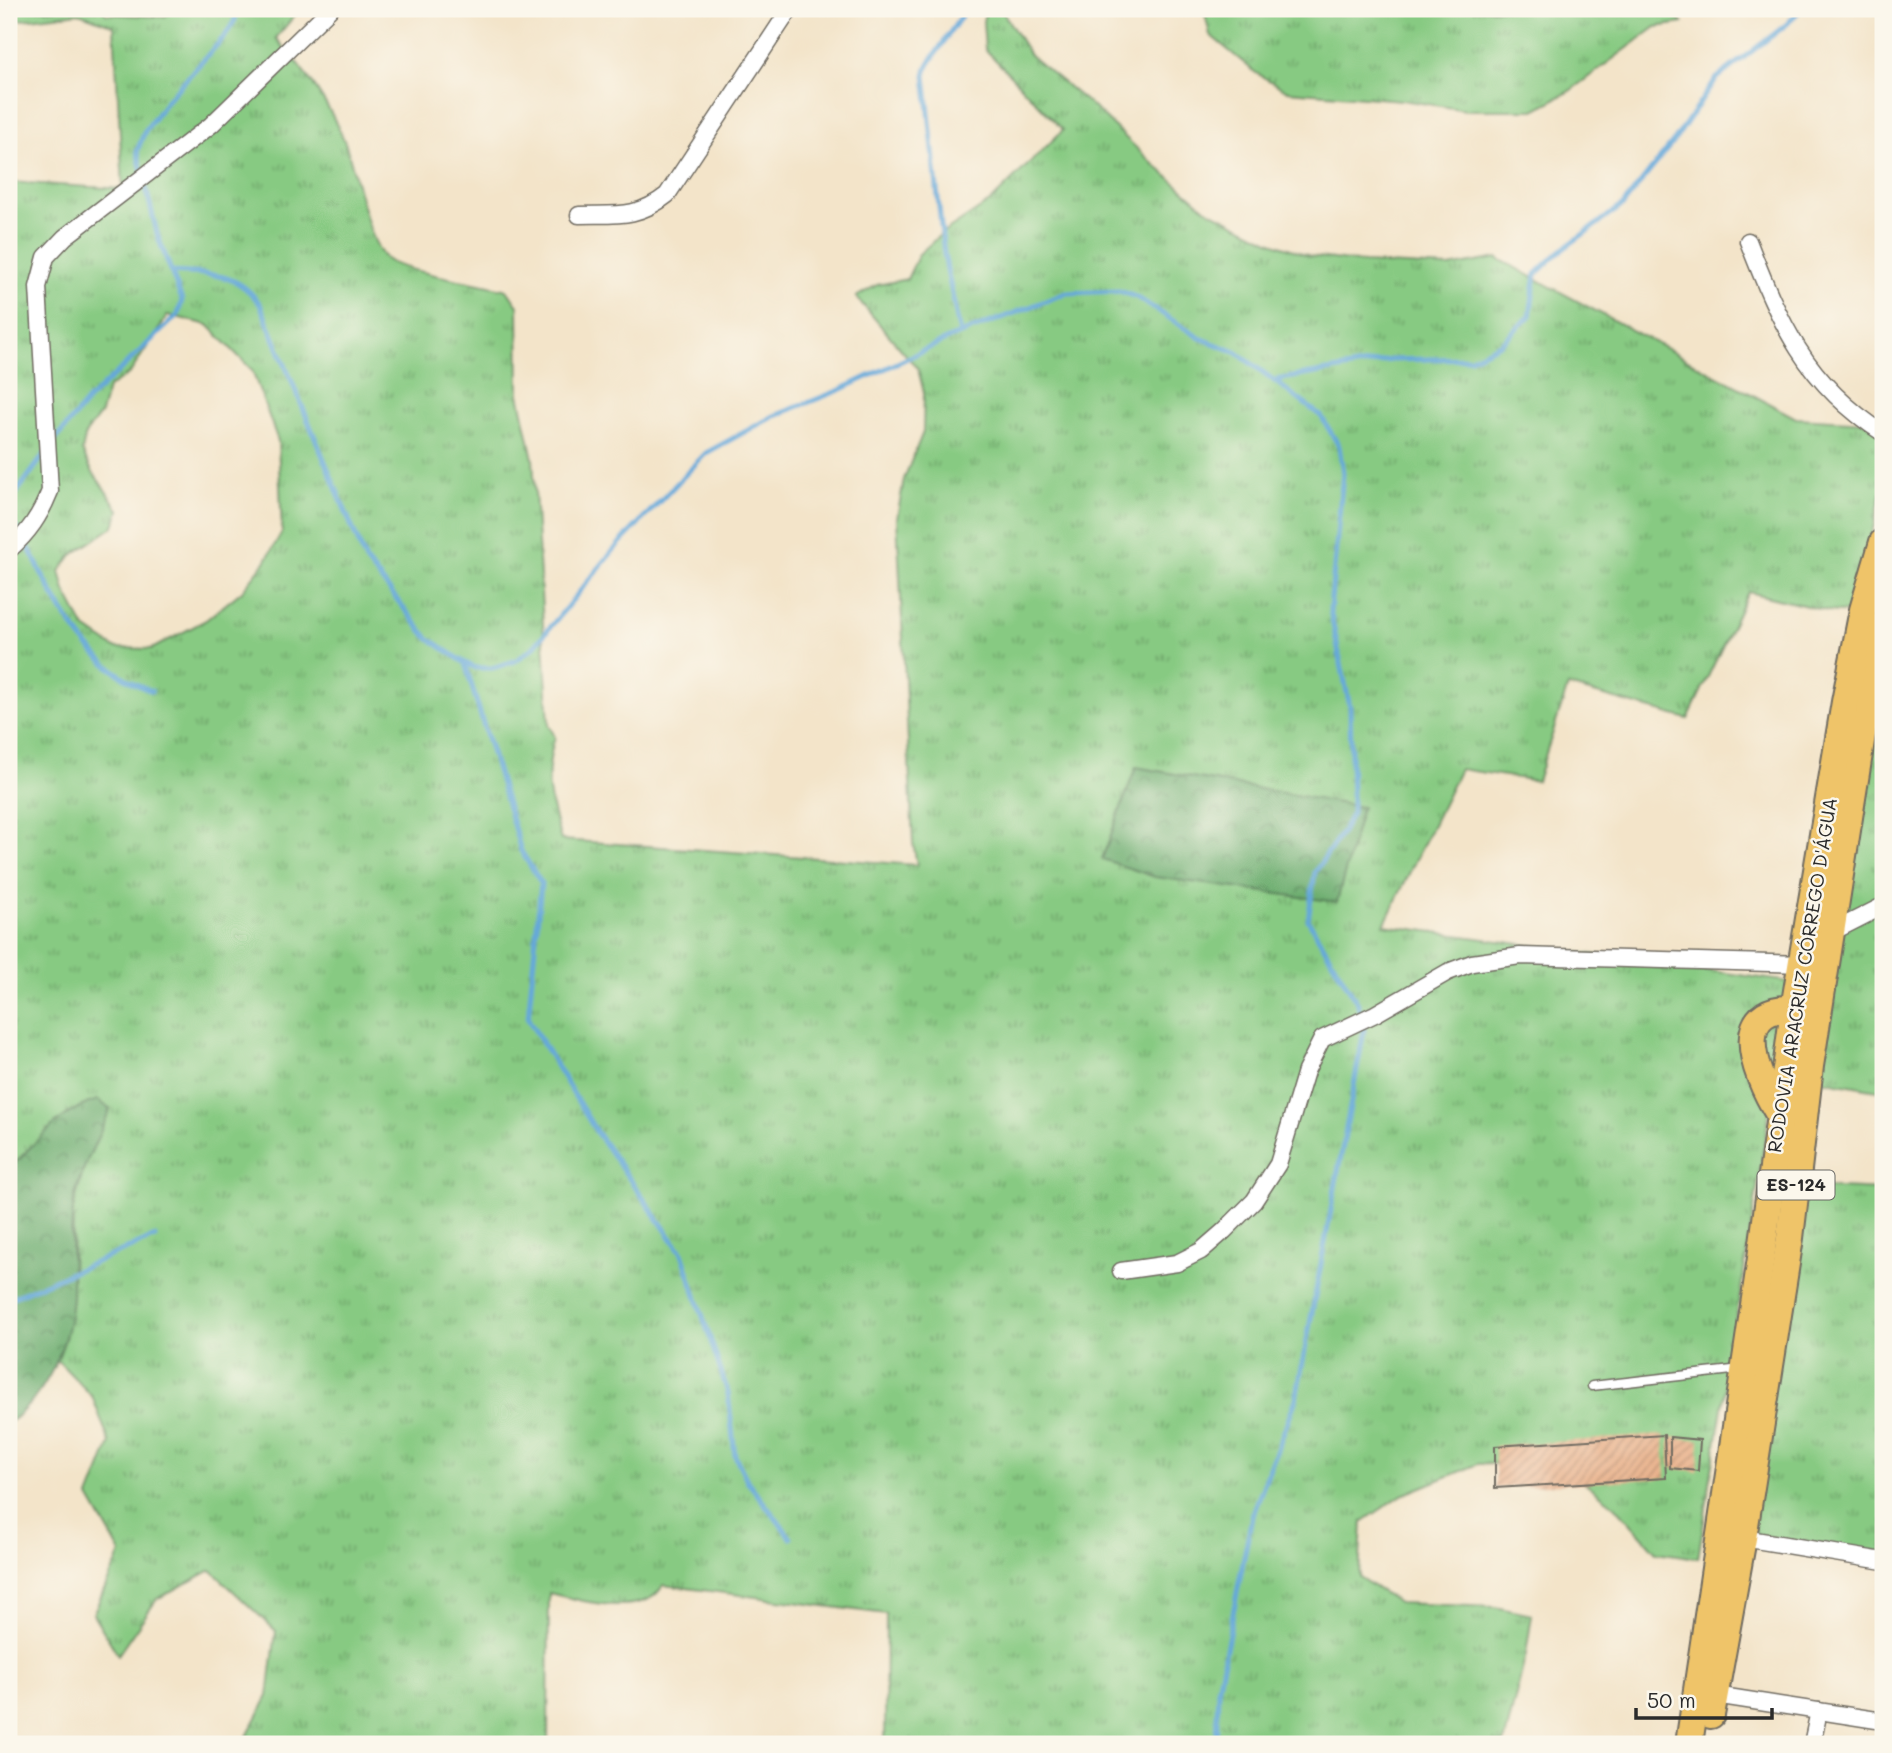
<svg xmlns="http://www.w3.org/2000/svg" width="1892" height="1753" font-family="Mali,sans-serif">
<defs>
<pattern id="grass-tufts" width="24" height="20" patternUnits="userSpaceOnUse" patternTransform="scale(1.75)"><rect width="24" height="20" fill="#87ca82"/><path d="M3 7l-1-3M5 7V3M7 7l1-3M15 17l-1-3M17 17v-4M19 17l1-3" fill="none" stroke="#6fa46b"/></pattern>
<pattern id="forest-crowns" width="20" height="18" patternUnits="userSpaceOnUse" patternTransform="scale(1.75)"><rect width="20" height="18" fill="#6dae70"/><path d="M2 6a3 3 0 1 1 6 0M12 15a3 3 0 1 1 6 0" fill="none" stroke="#5a8e5c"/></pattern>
<pattern id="building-hatch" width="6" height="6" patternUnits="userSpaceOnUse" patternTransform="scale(1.75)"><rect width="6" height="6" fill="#e9b089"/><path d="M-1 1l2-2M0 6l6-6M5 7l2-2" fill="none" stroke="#bd8f70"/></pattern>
</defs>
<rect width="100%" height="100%" fill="#fbf7ec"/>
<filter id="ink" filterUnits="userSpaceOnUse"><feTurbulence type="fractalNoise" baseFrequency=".0143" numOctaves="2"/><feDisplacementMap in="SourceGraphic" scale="14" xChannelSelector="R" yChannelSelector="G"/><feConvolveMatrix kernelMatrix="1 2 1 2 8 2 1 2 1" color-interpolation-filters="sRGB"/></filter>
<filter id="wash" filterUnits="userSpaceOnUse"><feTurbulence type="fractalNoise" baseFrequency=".00686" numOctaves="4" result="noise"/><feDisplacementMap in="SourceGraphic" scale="28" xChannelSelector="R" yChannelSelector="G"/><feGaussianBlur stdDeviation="1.57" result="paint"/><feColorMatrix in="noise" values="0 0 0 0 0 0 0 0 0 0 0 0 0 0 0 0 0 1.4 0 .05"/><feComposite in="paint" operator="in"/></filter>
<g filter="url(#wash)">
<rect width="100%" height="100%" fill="#f3e4c9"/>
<!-- grass -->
<g fill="url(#grass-tufts)" stroke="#597a56" stroke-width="2" fill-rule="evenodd">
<path d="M17 9H102L106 14 164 17 175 9H300L276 38C304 69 328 101 344 140 355 167 368 245 387 260 402 271 484 284 507 290L518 306 519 394 533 459 549 725 555 737C543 777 549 800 561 840L917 865 913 843 897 518 904 479 923 432 924 393 918 369 856 297 877 285 907 279 919 254 940 235 991 201 1063 130 985 49 983 21 986 9H1001L1030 55 1100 113 1151 162 1206 209 1269 241 1310 256 1364 263 1449 267 1497 258 1796 418 1869 422 1883 429V486L1853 613 1828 611 1748 592 1688 719 1568 686 1537 781 1460 769 1384 925 1790 982 1698 1558 1656 1552 1615 1506 1560 1463 1478 1464 1402 1495 1362 1522 1359 1577 1399 1603 1495 1607 1532 1615 1526 1654 1504 1744H885L886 1614 663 1585C646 1619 579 1601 549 1593L548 1744H243L268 1696 276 1631 211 1570 157 1599 118 1655 93 1614 121 1553 89 1497 110 1443 92 1396 57 1360 65 1339 72 1298 73 1209 84 1168 110 1109 30 1149 9 1169V182L123 189 114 26 79 13 13 21ZM168 315 208 325 252 370 278 441 282 532 265 562 242 591 206 620 152 649 115 648 84 627 65 591 60 571 72 555 114 526 119 510 92 471 82 451 86 433 101 413 108 388 130 373Z"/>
<polygon points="1200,9 1666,9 1683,23 1656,27 1567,93 1534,110 1466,110 1402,100 1288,91 1256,73 1210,35 1204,10"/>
<polygon points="1883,630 1883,1091 1810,1078"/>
<polygon points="1793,1186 1883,1190 1883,1552 1735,1533"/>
</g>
<!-- forest -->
<g fill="url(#forest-crowns)" stroke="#4c6c4e" stroke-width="2">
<polygon points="1136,767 1362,807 1337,902 1155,877 1102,859"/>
<path d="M98 1100 110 1109C98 1142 76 1174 73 1210 69 1238 73 1268 72 1296 69 1345 48 1393 9 1423V1169C36 1143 60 1110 98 1100Z"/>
</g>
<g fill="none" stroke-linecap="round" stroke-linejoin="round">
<!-- stream -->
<g stroke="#65a8d9" stroke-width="5">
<path d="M171 272C209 275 236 270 260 304L366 561 427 637 465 663 476 668H492L515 661 533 648 618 545 706 453 774 416 840 390 950 338 1066 293 1120 291 1138 298 1200 338 1236 352 1321 416 1339 446 1343 473 1330 610 1350 707 1352 801V813L1342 832 1315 872 1308 920 1358 1004 1364 1031 1296 1399 1252 1516 1218 1690 1216 1744"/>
<polyline points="960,334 944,254 925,75 928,65 966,9"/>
<polyline points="1276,380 1391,360 1471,358 1500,344 1530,316 1536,274 1559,252 1623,205 1676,138 1716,79 1787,24 1801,9"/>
<polyline points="52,444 88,400 178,315 182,300 158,237 137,151 145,131 168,99 225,36 235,20 236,9"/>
<polyline points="9,503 44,455"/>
<path d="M9 519C23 533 31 553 40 570 66 621 96 671 152 691"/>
<polyline points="465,663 521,851 541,883 528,1019 597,1133 682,1253 728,1393 735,1456 748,1482 791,1538"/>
<polyline points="9,1299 155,1237"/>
</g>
</g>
<g id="blocks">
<!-- building -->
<g fill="url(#building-hatch)">
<polygon points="1664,1435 1666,1478 1495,1488 1495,1446"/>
<polygon points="1670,1437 1700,1440 1698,1471 1670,1468"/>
</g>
</g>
</g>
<g filter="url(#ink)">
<use href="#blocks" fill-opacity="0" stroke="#716c62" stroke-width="2"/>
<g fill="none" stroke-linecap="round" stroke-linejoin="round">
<!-- lane casing -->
<g stroke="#716c62" stroke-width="11">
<polyline id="lane" points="1592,1386 1741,1369"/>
</g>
<!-- street casing -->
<g stroke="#716c62" stroke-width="19">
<g id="street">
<path d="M579 215C615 214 637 219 667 195L790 9"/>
<path d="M1748 241C1780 323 1805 383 1883 433"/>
<path d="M9 550C29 532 40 516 50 491L38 287 46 257 65 237 211 125 330 9"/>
<polyline points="1832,932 1883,906"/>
<polyline points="1121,1271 1177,1263 1201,1251 1224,1231 1254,1201 1278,1164 1306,1071 1322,1039 1375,1014 1448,972 1472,963 1520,956 1803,964"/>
<polyline points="1743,1538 1883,1561"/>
<polyline points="1715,1695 1883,1721"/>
<polyline points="1812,1744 1819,1711"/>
</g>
</g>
<!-- primary casing -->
<g stroke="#716c62" stroke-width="30">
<g id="primary">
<path d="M1779 1114C1752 1071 1726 996 1808 1011"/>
<polyline points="1711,1715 1743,1538 1790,1238 1810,1066 1866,709 1883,625"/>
<polyline points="1689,1744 1761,1258 1794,1009 1845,702 1863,610 1883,542"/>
</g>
</g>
<!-- lane -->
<use href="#lane" stroke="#fff" stroke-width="8"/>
<!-- street -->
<use href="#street" stroke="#fff" stroke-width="16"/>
<!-- primary -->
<use href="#primary" stroke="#efc469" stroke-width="26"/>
</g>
</g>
<g text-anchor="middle" stroke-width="5" stroke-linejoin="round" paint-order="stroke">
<!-- shield labels -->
<rect fill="#fbf7ec" stroke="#696865" stroke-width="2" x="1757.5" y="1170.5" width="77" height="29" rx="5"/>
<g font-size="18" font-weight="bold" fill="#2b2b2b">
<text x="1796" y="1191">ES-124</text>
</g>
<!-- street labels -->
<g font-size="19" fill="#2b2b2b" stroke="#fbf7ec">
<text transform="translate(1802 975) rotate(-81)" y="7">RODOVIA ARACRUZ CÓRREGO D'ÁGUA</text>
</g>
</g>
<!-- margin -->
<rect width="1892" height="1753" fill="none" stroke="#fbf7ec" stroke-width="35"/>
<!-- scale -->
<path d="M1636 1708v10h136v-10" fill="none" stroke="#2b2b2b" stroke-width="3.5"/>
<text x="1647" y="1708" font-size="21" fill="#2b2b2b" stroke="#fbf7ec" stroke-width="5" paint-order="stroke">50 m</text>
</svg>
